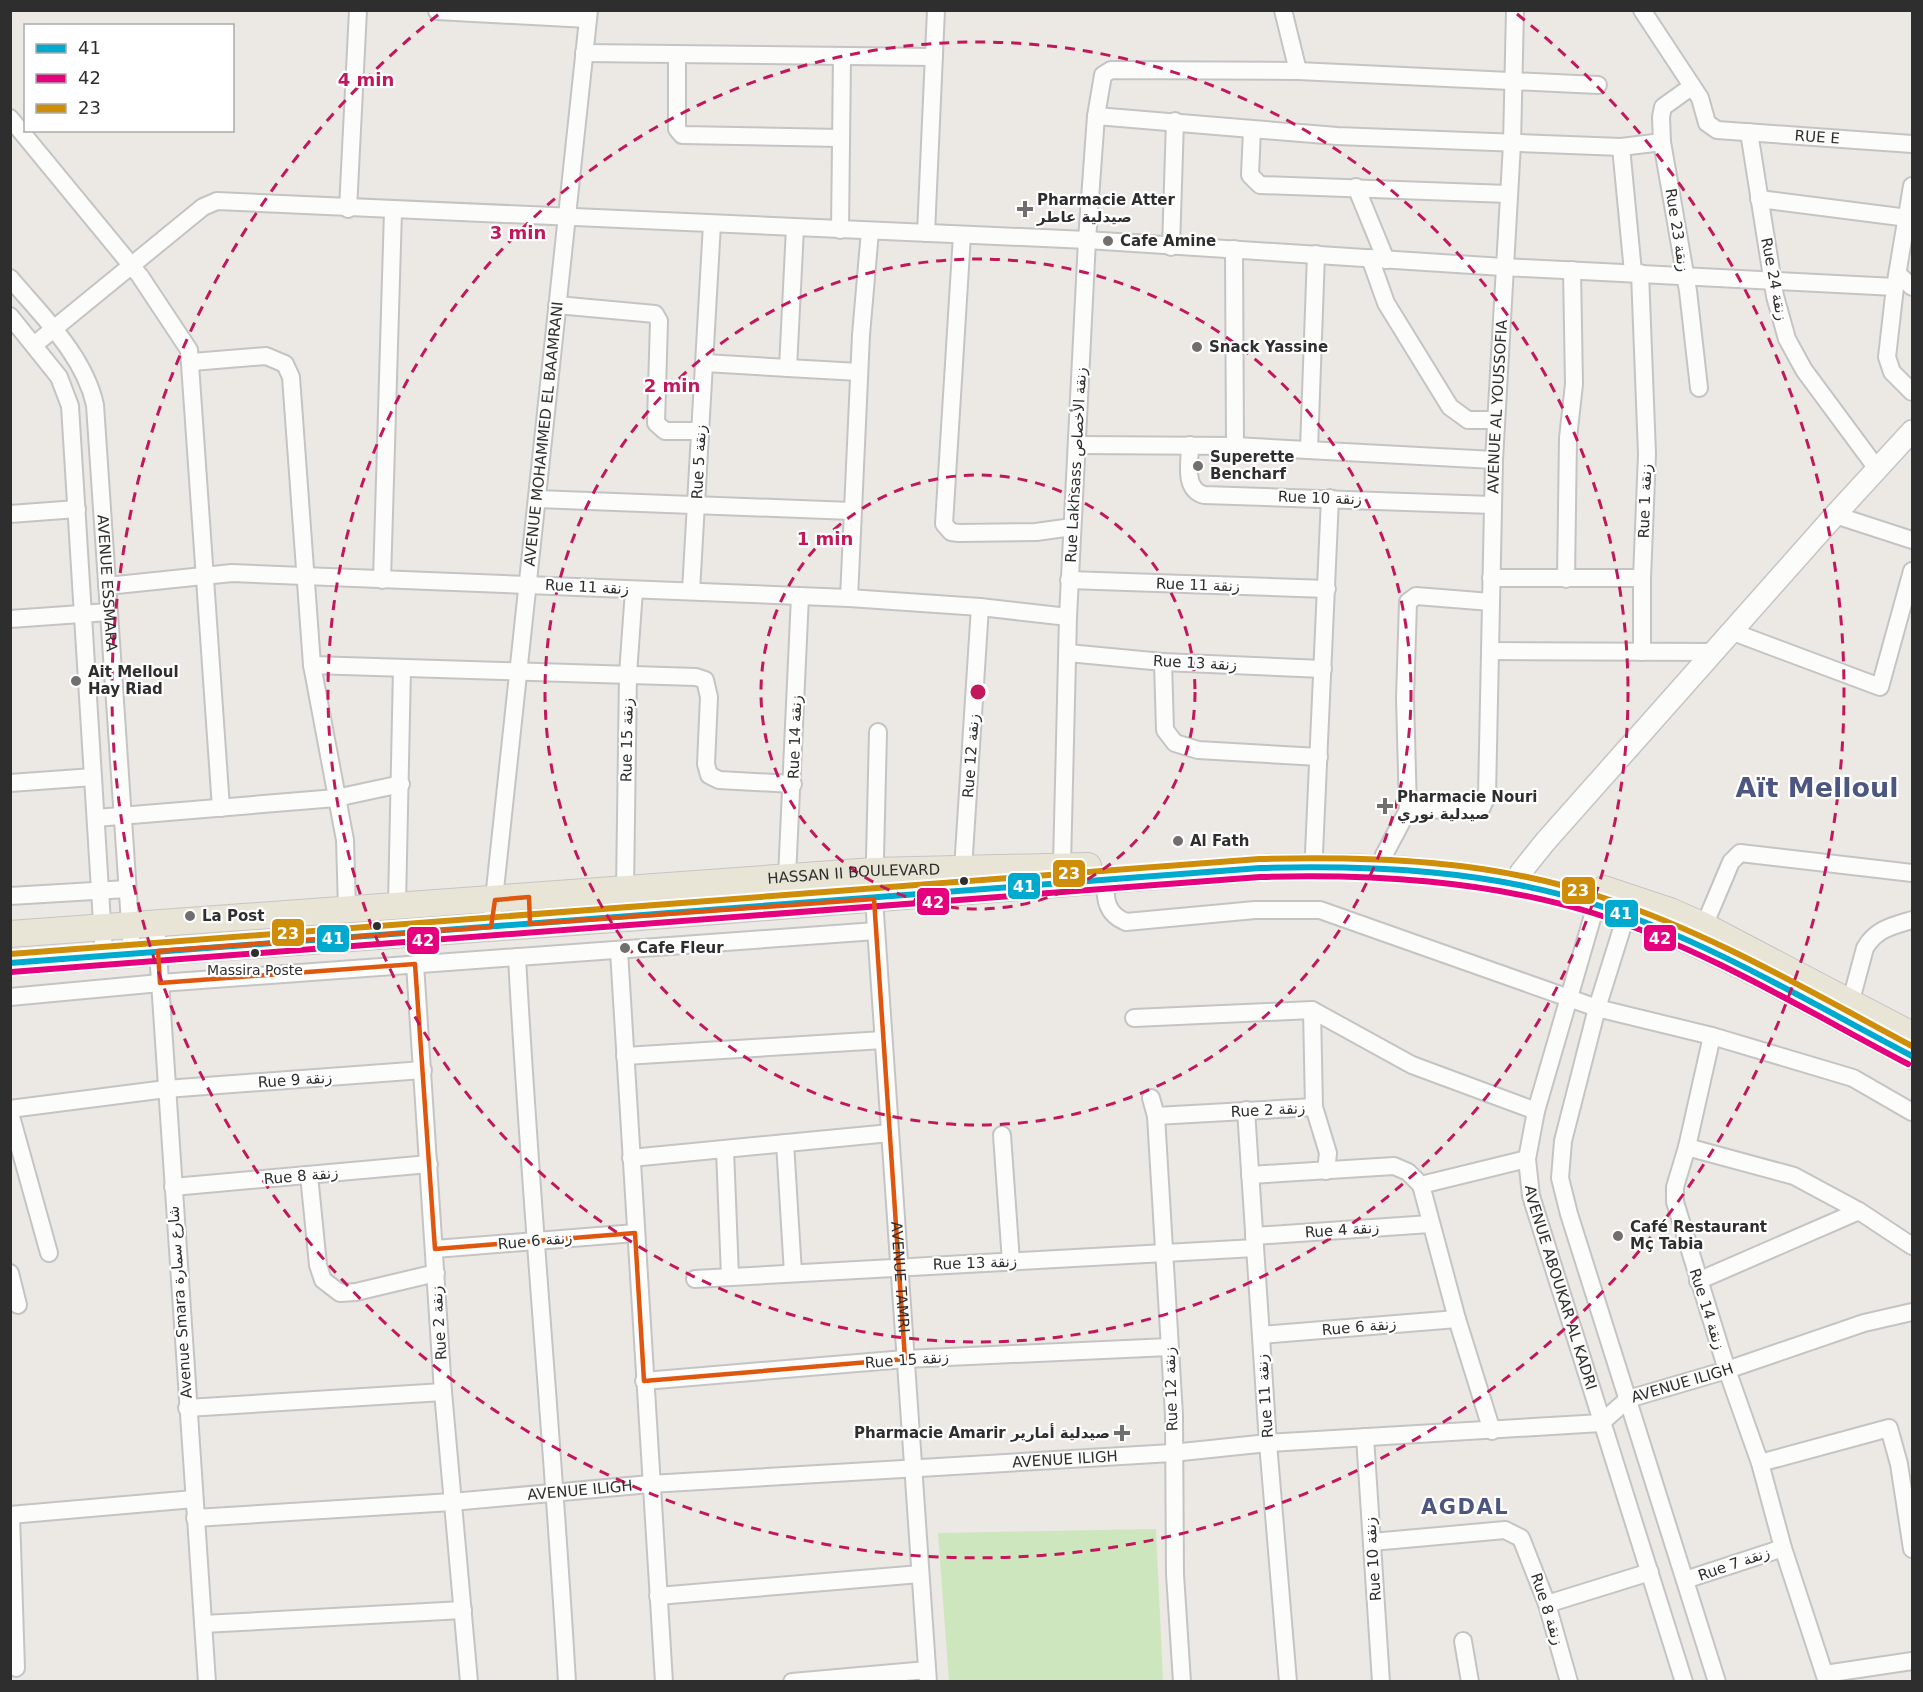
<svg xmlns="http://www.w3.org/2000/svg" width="1923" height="1692" font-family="'DejaVu Sans',Vazirmatn,sans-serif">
<rect width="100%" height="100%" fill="#ece8e4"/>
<!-- green -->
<polygon fill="#cee6be" points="1156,1529 1163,1681 949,1681 938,1533"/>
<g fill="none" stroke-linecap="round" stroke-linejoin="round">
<!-- minor casing -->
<g stroke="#c5c4c5" stroke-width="20">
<g id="minor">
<polyline points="1283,10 1298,71"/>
<path id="s1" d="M1642 10 1700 98 1707 123 1717 130 1912 144"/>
<polyline points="437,11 588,19"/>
<polyline points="584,53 934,57"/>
<polyline points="677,54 677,129 682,135 841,138"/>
<polyline points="1691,87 1663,107 1661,117 1662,142 1688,291 1699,388"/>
<polyline points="1096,116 1337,136 1621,147 1662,142"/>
<polyline points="10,118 140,276 189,350 221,808"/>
<polyline points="1252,130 1250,175 1260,185 1508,194"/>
<polyline points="1749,132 1775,296 1787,339 1804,370 1878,470"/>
<polyline points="1621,147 1633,272"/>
<polyline points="1912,186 1895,287 1887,357 1892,372 1912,392"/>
<polyline points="1356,187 1386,260"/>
<polyline points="1759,199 1908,218"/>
<polyline points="348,209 358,10"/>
<polyline points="795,228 788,368 859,372"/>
<polyline points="840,230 842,56"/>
<polyline points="926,233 936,10"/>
<polyline points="962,235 944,524 951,532 959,533 1036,532 1072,527"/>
<polyline points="1171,247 1175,121"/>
<polyline points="1234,249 1235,446"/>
<polyline points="1370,258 1386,303 1450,407 1468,420 1495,420"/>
<polyline points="1898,274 1912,287"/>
<path id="s2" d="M10 278C42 316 84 355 95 405L132 953"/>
<polyline points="557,305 655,314 659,321 656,423 665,431 701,431"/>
<polyline points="10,316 59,377 70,406 104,955"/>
<polyline points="34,345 203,207 217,201 1087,240 1503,267 1895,287"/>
<polyline points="192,362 266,356 285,364 291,377 312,665 345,840 347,908"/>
<polyline points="705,363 788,368"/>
<polyline points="1078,445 1235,446 1494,460"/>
<path d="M1190 445C1190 463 1183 489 1204 495L1492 505"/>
<polyline points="1309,449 1316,254"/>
<polyline points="537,499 852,511"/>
<polyline points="10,514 77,509"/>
<polyline points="1835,515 1912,540"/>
<polyline points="1491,578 1642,578 1647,454 1640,273"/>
<polyline points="1566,579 1568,438 1574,384 1572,270"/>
<polyline points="382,580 393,211"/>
<polyline points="1069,580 1327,589"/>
<polyline points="107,586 232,573 849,598 980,607 1068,617"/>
<polyline points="691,591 712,224"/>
<polyline points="849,598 861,335 870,231"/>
<polyline points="10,619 109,612"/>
<polyline points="1733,632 1880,687 1912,571"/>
<polyline points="1490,651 1716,652"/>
<polyline points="1642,652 1642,578"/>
<polyline points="1068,653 1163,662 1323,669"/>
<polyline points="1163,662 1165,730 1175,743 1198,750 1319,757"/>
<polyline points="312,665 696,677 705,680 709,697 706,764 709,775 719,780 793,784"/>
<path id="s3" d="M878 732 874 899 928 1682"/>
<polyline points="10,783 93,777"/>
<path id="s4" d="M1408 810 1481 809 1487 796 1494 460 1512 144 1515 10"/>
<polyline points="96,818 336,798 401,784"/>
<polyline points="1314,853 1330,498"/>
<polyline points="1384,855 1408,810 1405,698 1408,602 1416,596 1491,602"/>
<polyline points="1062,865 1068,617 1087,240 1096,116 1103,75 1111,70 1298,71 1598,85"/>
<polyline points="963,869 980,607"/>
<polyline points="787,877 800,596"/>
<path d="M1105 879C1105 899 1106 914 1126 922L1255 910H1320L1597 1008 1712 1036 1853 1078 1912 1112"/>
<polyline points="625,890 628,674 634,590"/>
<polyline points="10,896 127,889"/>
<path id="s5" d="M1598 898 1536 1111 1527 1159 1531 1196 1684 1682"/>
<polyline points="397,905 402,668"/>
<polyline points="1629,906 1597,1008 1563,1141 1560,1178 1569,1214 1717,1682"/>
<polyline points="156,922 207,1682"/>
<polyline points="1704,926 1731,862 1740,853 1912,873"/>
<path id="s6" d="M491 927 589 10"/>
<polyline points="619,951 664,1682"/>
<path d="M517 957C530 1199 553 1440 567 1682"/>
<polyline points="415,964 443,1392 469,1682"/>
<polyline points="10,997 160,983 876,931"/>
<path d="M1850 1004 1865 948C1876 929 1892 926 1912 920"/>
<polyline points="1134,1018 1312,1010"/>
<polyline points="1712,1036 1687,1147 1675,1187 1675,1202 1727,1370 1760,1463 1783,1548 1827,1682"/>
<polyline points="625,1056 883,1040"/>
<polyline points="1151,1098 1156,1116 1174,1415 1175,1574 1182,1682"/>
<polyline points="1314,1107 1312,1010 1412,1065 1536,1111"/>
<polyline points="10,1109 166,1089 423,1070"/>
<polyline points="1246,1110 1268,1443 1288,1682"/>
<polyline points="10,1113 49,1253"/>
<polyline points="1156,1116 1314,1107 1328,1153 1326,1171"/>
<polyline points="1002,1135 1011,1262"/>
<polyline points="785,1143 793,1273"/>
<polyline points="1687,1147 1794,1176 1859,1211 1912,1246"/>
<polyline points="725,1150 730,1276"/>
<polyline points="631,1158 890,1133"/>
<polyline points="309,1175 318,1265 323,1280 340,1293 356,1292 436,1273"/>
<polyline points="1250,1175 1394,1166 1408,1172 1421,1185 1527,1159"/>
<polyline points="1421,1185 1457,1319 1492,1431"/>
<polyline points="173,1187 429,1164"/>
<polyline points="1254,1236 1430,1224"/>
<polyline points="435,1249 635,1233"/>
<polyline points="10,1273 18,1305"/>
<polyline points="695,1279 1255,1248"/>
<polyline points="1698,1281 1859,1211"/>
<polyline points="1261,1335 1457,1319"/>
<polyline points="644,1381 905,1359 1169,1347"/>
<polyline points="187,1408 443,1392"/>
<polyline points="1365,1437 1381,1682"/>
<polyline points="1760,1463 1889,1428 1899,1464 1912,1549"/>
<polyline points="10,1515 194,1499"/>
<polyline points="11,1515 16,1668"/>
<path id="s7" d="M195 1518 452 1502 650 1484 1172 1453 1268 1443 1601 1423 1628 1399 1727 1370 1864 1323 1912 1312"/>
<polyline points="1372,1542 1505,1530 1521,1538 1547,1604 1569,1682"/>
<polyline points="1685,1580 1783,1548"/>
<polyline points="658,1596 920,1574"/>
<polyline points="1547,1604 1650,1572"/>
<polyline points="203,1624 463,1610"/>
<polyline points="1463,1641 1470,1682"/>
<polyline points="1825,1674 1912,1661"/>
<polyline points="792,1682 927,1670"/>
</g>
</g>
<!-- tertiary casing -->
<g stroke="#c5c4c5" stroke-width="24">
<polyline id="tertiary" points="1514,886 1521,872 1545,842 1835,515 1912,431"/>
</g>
<!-- primary casing -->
<g stroke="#c6c5c4" stroke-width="28">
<g id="primary">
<polyline points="1604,889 1670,911 1704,926 1912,1035"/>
<path id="s8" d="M10 934 873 871 1088 866"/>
<path d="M10 963 627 918 1260 868C1373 864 1489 870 1597 905 1708 941 1810 1003 1912 1056"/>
</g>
</g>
<!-- minor -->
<use href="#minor" stroke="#fcfcfb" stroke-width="16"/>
<!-- tertiary -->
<use href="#tertiary" stroke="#fcfcfb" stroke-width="21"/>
<!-- primary -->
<use href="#primary" stroke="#e8e4d6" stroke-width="26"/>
<!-- bus-1 casing -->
<g stroke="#fff" stroke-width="10">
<path id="bus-1" d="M10 963 1260 868C1374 865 1488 870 1597 905 1708 941 1809 1002 1912 1056"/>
</g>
<!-- bus-2 casing -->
<g stroke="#fff" stroke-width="10">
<path id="bus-2" d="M11 972 1260 877C1373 874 1485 880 1593 913 1704 948 1805 1010 1908 1064"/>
</g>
<!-- bus-3 casing -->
<g stroke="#fff" stroke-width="10">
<path id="bus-3" d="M10 954 1259 859C1374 856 1491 860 1601 897 1711 933 1811 992 1912 1046"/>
</g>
<!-- bus-1 -->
<use href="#bus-1" stroke="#00a9ce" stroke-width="6"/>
<!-- bus-2 -->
<use href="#bus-2" stroke="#e5007d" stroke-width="6"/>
<!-- bus-3 -->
<use href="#bus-3" stroke="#cf8e09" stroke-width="6"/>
</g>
<!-- marked area -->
<path fill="none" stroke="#df570e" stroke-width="4.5" stroke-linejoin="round" d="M529 897 530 924 874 899 905 1359 644 1381 635 1233 435 1249 415 964 160 983 158 951 491 927 495 900Z"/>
<!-- distance rings -->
<g fill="none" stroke="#c2185b" stroke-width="3" stroke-dasharray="10 8">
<circle cx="978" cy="692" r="217"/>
<circle cx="978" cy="692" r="433"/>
<circle cx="978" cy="692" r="650"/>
<path d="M1517 14A866 866 0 1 1 439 14"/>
</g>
<!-- markers -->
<g fill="#706f6e" stroke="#fff" stroke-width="2">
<path d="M1022 200h6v6h6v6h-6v6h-6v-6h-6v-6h6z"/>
<circle cx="1108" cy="241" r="6"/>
<circle cx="1197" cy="347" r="6"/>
<circle cx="1198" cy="466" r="6"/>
<circle cx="76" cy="681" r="6"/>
<path d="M1382 797h6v6h6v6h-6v6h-6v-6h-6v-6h6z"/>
<circle cx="1178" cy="841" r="6"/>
<circle cx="190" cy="916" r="6"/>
<circle cx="625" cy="948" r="6"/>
<circle cx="1618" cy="1236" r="6"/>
<path d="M1119 1424h6v6h6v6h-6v6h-6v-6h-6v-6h6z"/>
</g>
<g fill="#2e2e2e" stroke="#fff" stroke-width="2">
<circle cx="964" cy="881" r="5"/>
<circle cx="377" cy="926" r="5"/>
<circle cx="255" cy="953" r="5"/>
</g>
<g text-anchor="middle" stroke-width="4.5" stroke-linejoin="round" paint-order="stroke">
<!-- bus labels -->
<g font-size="14" fill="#2e2e2e" stroke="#fff">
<text x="255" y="975">Massira Poste</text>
</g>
<!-- street labels -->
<g font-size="15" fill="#2e2e2e" stroke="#fff">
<text dy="5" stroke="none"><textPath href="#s1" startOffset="244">RUE E</textPath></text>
<text transform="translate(1677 230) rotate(81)" y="5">Rue 23 زنقة</text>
<text transform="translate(1774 279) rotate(79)" y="5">Rue 24 زنقة</text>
<text dy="5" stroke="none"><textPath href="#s4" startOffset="477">AVENUE AL YOUSSOFIA</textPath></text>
<text dy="5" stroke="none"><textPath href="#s6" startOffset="496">AVENUE MOHAMMED EL BAAMRANI</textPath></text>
<text transform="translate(699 462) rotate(-87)" y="5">Rue 5 زنقة</text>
<text transform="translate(1076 465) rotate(-87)" y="5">Rue Lakhsass زنقة الأخصاص</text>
<text transform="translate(1320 498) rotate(2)" y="5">Rue 10 زنقة</text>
<text transform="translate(1645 501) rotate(-88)" y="5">Rue 1 زنقة</text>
<text dy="5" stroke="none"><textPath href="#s2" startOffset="333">AVENUE ESSMARA</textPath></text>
<text transform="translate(1198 585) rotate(2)" y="5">Rue 11 زنقة</text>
<text transform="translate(587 587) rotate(3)" y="5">Rue 11 زنقة</text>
<text transform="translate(1195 663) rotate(3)" y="5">Rue 13 زنقة</text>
<text transform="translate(795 737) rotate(-88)" y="5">Rue 14 زنقة</text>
<text transform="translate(627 740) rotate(-89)" y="5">Rue 15 زنقة</text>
<text transform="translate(971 756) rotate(-86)" y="5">Rue 12 زنقة</text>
<text dy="5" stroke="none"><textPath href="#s8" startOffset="846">HASSAN II BOULEVARD</textPath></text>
<text transform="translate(295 1080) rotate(-4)" y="5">Rue 9 زنقة</text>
<text transform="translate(1268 1110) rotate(-3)" y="5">Rue 2 زنقة</text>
<text transform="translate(301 1176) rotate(-5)" y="5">Rue 8 زنقة</text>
<text transform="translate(1342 1230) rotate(-4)" y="5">Rue 4 زنقة</text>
<text transform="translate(535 1241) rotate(-5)" y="5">Rue 6 زنقة</text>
<text transform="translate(975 1263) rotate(-2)" y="5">Rue 13 زنقة</text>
<text dy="5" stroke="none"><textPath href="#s3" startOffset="546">AVENUE TAMRI</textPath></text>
<text dy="5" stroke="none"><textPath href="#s5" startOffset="404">AVENUE ABOUKAR AL KADRI</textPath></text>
<text transform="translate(180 1302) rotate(-94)" y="5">Avenue Smara شارع سمارة</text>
<text transform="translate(1707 1309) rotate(72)" y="5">Rue 14 زنقة</text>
<text transform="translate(439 1323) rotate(-94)" y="5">Rue 2 زنقة</text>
<text transform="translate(1359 1327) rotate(-5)" y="5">Rue 6 زنقة</text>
<text transform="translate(907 1360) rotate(-4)" y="5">Rue 15 زنقة</text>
<text dy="5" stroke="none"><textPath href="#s7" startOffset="1502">AVENUE ILIGH</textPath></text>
<text transform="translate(1171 1389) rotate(-92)" y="5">Rue 12 زنقة</text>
<text transform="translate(1265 1396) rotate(-94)" y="5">Rue 11 زنقة</text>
<text dy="5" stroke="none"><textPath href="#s7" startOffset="872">AVENUE ILIGH</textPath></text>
<text dy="5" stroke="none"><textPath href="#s7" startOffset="386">AVENUE ILIGH</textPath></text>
<text transform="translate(1373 1559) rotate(-94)" y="5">Rue 10 زنقة</text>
<text transform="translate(1734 1564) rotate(-19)" y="5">Rue 7 زنقة</text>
<text transform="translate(1547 1609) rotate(72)" y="5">Rue 8 زنقة</text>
</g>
<!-- poi labels -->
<g font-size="15" font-weight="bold" fill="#2e2e2e" stroke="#fff" text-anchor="start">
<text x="1037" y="205">Pharmacie Atter<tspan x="1037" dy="17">صيدلية عاطر</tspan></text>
<text x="1120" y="246">Cafe Amine</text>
<text x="1209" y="352">Snack Yassine</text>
<text x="1210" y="462">Superette<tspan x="1210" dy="17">Bencharf</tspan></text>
<text x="88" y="677">Ait Melloul<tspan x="88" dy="17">Hay Riad</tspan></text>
<text x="1397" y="802">Pharmacie Nouri<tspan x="1397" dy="17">صيدلية نوري</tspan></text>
<text x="1190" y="846">Al Fath</text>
<text x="202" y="921">La Post</text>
<text x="637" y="953">Cafe Fleur</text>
<text x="1630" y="1232">Café Restaurant<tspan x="1630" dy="17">Mç Tabia</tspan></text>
<text x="1110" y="1438" text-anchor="end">Pharmacie Amarir صيدلية أمارير</text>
</g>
<!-- district labels -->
<g font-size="21" font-weight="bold" letter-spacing="1.5" fill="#4d5680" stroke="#fff">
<text x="1465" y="1514">AGDAL</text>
</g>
<!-- town labels -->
<g font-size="27" font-weight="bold" fill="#4d5680" stroke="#fff">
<text x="1817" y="797">Aït Melloul</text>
</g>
</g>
<circle cx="978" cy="692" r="9" fill="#c2185b" stroke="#fff" stroke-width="3"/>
<g font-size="18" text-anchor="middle" font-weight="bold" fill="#c2185b" stroke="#fff" stroke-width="4.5" stroke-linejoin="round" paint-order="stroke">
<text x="366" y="86">4 min</text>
<text x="518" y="239">3 min</text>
<text x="672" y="392">2 min</text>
<text x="825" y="545">1 min</text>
</g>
<g stroke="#fff" stroke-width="2">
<rect x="1052" y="859" width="34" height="29" rx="6" fill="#cf8e09"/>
<rect x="1007" y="872" width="34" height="28" rx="6" fill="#00a9ce"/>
<rect x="1561" y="876" width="35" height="29" rx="6" fill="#cf8e09"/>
<rect x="916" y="887" width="34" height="29" rx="6" fill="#e5007d"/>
<rect x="1604" y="899" width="35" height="29" rx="6" fill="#00a9ce"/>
<rect x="271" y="918" width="34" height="29" rx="6" fill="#cf8e09"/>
<rect x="1643" y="924" width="34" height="28" rx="6" fill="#e5007d"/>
<rect x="316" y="924" width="34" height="29" rx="6" fill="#00a9ce"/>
<rect x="406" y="926" width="34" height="29" rx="6" fill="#e5007d"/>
</g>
<g font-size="16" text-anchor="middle" font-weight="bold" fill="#fff">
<text x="1069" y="879">23</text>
<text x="1024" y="892">41</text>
<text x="1578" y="896">23</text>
<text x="933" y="908">42</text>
<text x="1621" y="919">41</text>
<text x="288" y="939">23</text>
<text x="1660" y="944">42</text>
<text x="333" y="944">41</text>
<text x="423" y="946">42</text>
</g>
<!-- border -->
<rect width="1923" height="1692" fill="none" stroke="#2e2e2e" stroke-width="24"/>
<!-- legend -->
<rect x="24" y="24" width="210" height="108" fill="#ffffff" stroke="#ababab" stroke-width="1.5"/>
<rect x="36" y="44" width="30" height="9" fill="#00a9ce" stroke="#ababab" stroke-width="1.5"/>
<text x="78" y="54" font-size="18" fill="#2e2e2e">41</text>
<rect x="36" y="74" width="30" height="9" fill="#e5007d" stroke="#ababab" stroke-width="1.5"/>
<text x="78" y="84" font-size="18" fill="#2e2e2e">42</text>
<rect x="36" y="104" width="30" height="9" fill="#cf8e09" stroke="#ababab" stroke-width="1.5"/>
<text x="78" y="114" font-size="18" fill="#2e2e2e">23</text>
</svg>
